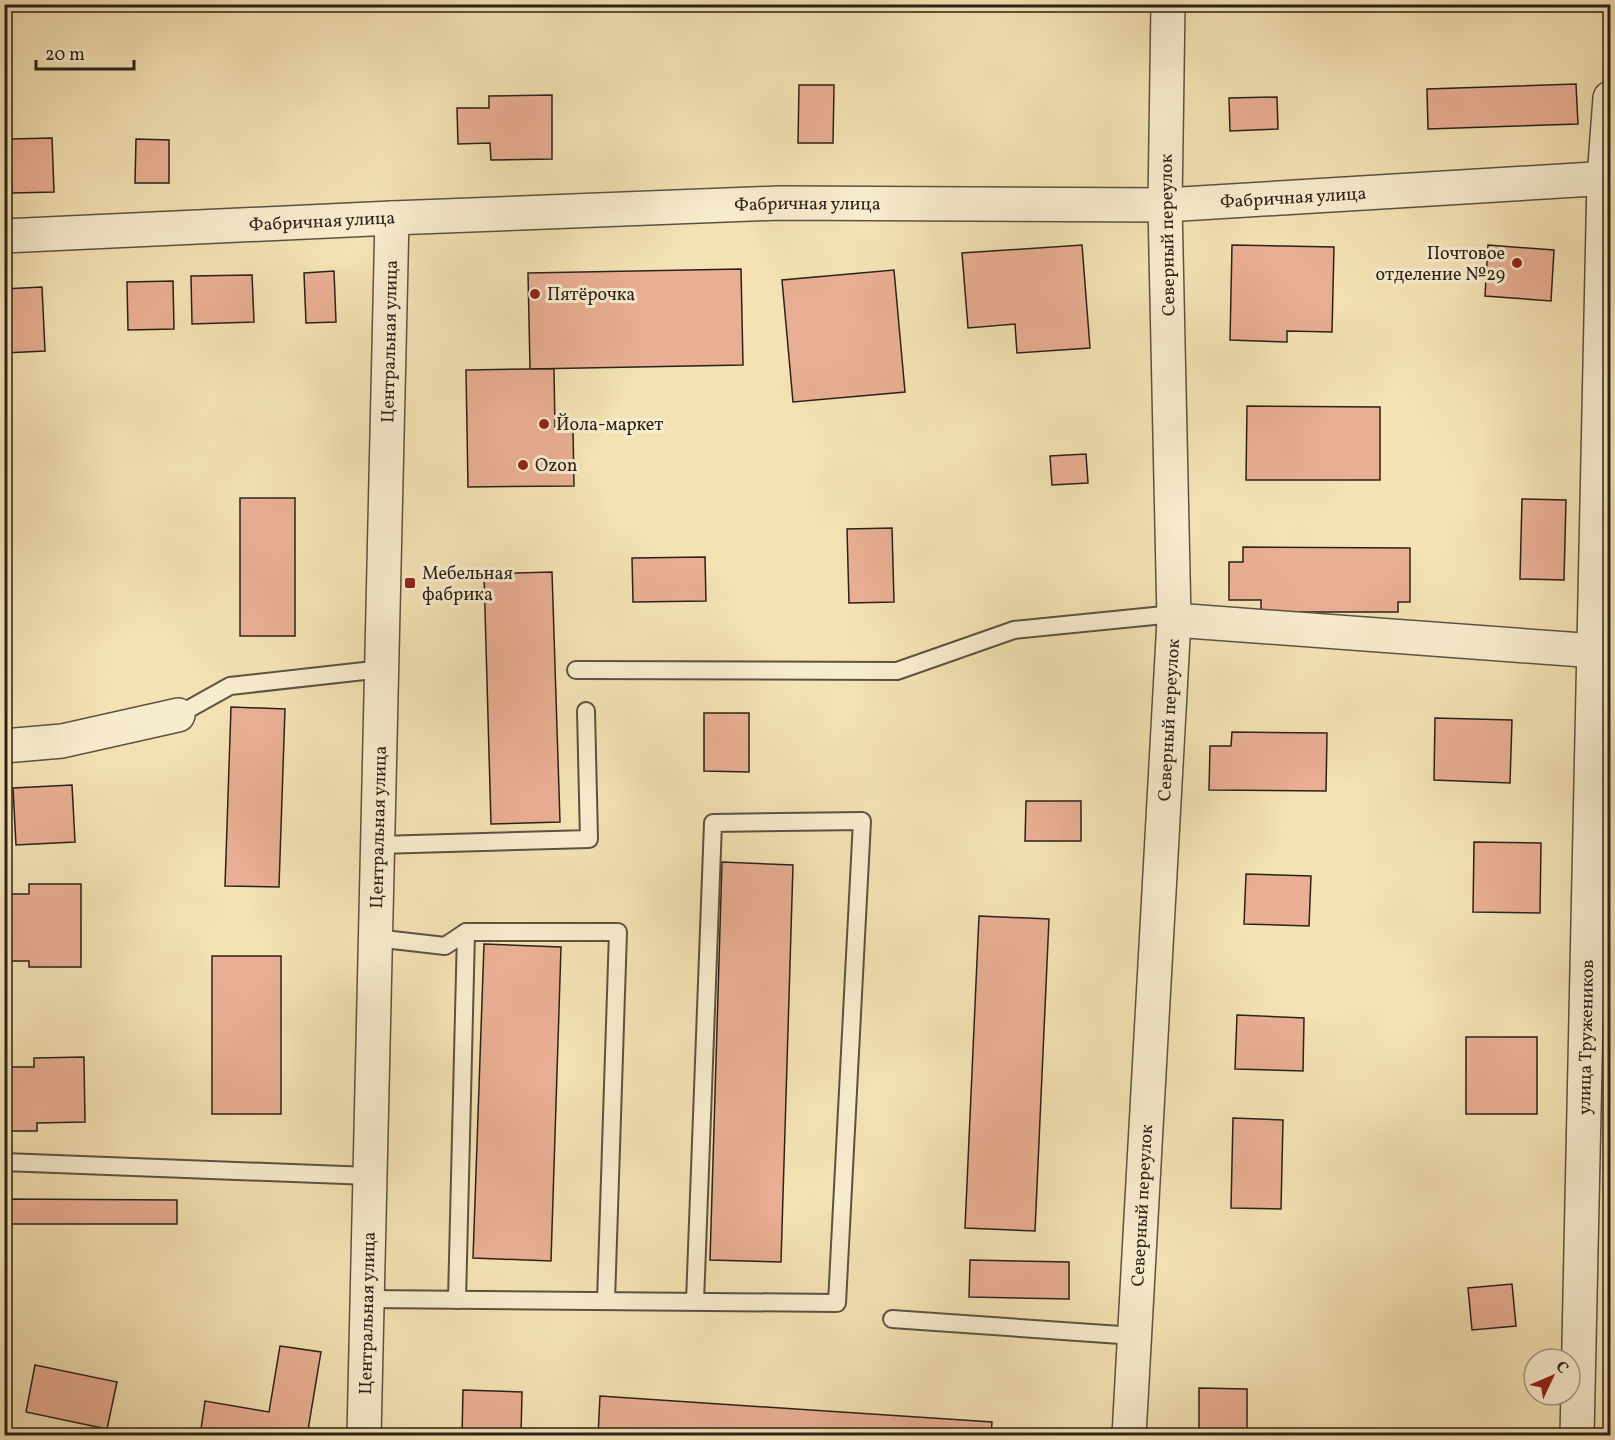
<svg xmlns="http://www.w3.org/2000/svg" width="1615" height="1440" font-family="Vollkorn,serif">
<rect width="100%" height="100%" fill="#f4e2b4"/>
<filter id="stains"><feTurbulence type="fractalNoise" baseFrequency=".00333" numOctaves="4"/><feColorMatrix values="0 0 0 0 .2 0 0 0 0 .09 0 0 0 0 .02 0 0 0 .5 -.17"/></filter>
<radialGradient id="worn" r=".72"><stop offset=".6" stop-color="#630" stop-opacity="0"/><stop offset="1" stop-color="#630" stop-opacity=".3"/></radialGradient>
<!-- building -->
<g fill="#e9af94" stroke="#2b2219" stroke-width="1.5">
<polygon points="1576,84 1578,124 1428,129 1427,89"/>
<polygon points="799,85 834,85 833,143 798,143"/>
<polygon points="552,95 552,159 491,160 490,143 458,144 457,108 489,108 489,96"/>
<polygon points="1277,97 1278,129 1230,131 1229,98"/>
<polygon points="52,138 54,192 12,193 10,139"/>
<polygon points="136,139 169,140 169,183 135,183"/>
<polygon points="1082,245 1090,348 1017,353 1015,324 968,328 962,253"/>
<polygon points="1232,245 1334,247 1332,332 1287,331 1287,342 1230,340"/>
<polygon points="1488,245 1554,250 1551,301 1485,296"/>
<polygon points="741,269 743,365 530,369 528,273"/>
<polygon points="894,270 905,392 793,402 782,280"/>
<polygon points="334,271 336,322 306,323 304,273"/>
<polygon points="252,275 254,322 192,324 191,276"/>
<polygon points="173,281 174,329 128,330 127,282"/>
<polygon points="42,287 45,351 4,353 4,289"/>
<polygon points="530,369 554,369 555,429 573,429 574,486 468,487 466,370"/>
<polygon points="1247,406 1380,407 1380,480 1246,480"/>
<polygon points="1086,454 1088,483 1052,485 1050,456"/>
<rect x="240" y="498" width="55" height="138"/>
<polygon points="1522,499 1566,500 1564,580 1520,579"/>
<polygon points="892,528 894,602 849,603 847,529"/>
<polygon points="1243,547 1410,548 1410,602 1398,602 1398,612 1261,612 1261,600 1229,600 1229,562 1243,562"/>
<polygon points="705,557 706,601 633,602 632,558"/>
<polygon points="552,572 560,822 491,824 484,574"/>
<polygon points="231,707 285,709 279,887 225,886"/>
<polygon points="704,713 749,713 749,772 704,771"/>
<polygon points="1435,718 1512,720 1510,783 1434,780"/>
<polygon points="1232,732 1327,733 1326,791 1209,790 1210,746 1231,746"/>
<polygon points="72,785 75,842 16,845 13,788"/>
<polygon points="1026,801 1081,801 1081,841 1025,841"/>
<polygon points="1474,842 1541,843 1540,913 1473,912"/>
<polygon points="722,862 793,865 781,1262 710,1260"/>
<polygon points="1246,874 1311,876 1309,926 1244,924"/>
<polygon points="29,884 81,884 81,967 29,967 29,961 4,961 4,894 29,894"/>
<polygon points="979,916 1049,919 1035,1231 965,1228"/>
<polygon points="484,944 561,947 551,1261 473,1258"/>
<rect x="212" y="956" width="69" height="158"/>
<polygon points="1237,1015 1304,1018 1303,1071 1235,1069"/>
<rect x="1466" y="1037" width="71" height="77"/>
<polygon points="84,1057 85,1122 37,1123 37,1131 4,1131 4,1067 34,1067 34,1058"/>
<polygon points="1233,1118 1283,1120 1281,1209 1231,1208"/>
<polygon points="4,1199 177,1200 177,1224 4,1224"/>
<polygon points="970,1260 1069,1262 1069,1299 969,1297"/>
<polygon points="1512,1284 1516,1326 1472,1330 1468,1288"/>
<polygon points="280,1346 321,1352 307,1436 200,1436 205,1401 269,1412"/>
<polygon points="35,1365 117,1382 107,1429 26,1412"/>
<polygon points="1199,1388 1247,1389 1247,1436 1199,1436"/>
<polygon points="463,1390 522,1392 521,1436 462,1436"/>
<polygon points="600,1396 992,1422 991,1436 598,1436"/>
</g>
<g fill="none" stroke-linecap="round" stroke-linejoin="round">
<!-- service casing -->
<g stroke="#5d5240" stroke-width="20">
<g id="service">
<polyline points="576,670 897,671 1014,630 1174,614"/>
<polyline points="178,715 230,686 382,669"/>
<polyline points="378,845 589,839 586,711"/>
<polyline points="375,938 445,946 466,932 618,932 606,1301"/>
<polyline points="4,1162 370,1176"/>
<polyline points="367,1299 837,1303 862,821 713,823 695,1302"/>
<polyline points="457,1300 466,932"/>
<polyline points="892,1319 1135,1336"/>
</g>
</g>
<!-- minor casing -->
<g stroke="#5d5240" stroke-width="36">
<g id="minor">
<polyline points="4,236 392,218"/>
<polyline points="1174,620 1610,652"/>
<polyline points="4,746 62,741 178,715"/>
<path id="s1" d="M1129 1436 1174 620 1165 205 1168 4"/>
<path id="s2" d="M1577 1436 1604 178 1610 98"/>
</g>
</g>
<!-- tertiary casing -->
<g stroke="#5d5240" stroke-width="36">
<g id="tertiary">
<path id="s3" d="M364 1436 392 218 779 203 1165 205 1610 178"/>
</g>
</g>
<!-- service -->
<use href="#service" stroke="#f8ecce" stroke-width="16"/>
<!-- minor -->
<use href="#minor" stroke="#f8ecce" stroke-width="33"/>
<!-- tertiary -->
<use href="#tertiary" stroke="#f8ecce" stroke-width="33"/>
</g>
<!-- markers -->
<g fill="#8f2418" stroke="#f8ecce" stroke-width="2">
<circle cx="1517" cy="263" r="6"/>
<circle cx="535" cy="294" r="6"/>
<circle cx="544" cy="424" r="6"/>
<circle cx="523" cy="465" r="6"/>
<rect x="404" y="577" width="12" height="12" rx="3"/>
</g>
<g text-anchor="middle" stroke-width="6" stroke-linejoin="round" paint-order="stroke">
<!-- street labels -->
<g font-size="18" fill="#2b2219" stroke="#f8ecce">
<text dy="6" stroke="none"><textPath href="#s3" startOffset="2120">Фабричная улица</textPath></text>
<text dy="6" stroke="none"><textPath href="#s3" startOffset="1634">Фабричная улица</textPath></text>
<text transform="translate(322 221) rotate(-3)" y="6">Фабричная улица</text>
<text transform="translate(1167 235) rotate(-91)" y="6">Северный переулок</text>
<text dy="6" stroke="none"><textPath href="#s3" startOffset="1095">Центральная улица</textPath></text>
<text dy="6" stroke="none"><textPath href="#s1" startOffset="717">Северный переулок</textPath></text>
<text dy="6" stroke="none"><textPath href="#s3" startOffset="609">Центральная улица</textPath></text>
<text dy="6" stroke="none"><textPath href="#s2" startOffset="399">улица Тружеников</textPath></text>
<text dy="6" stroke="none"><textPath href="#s1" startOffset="231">Северный переулок</textPath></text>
<text dy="6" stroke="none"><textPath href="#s3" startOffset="123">Центральная улица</textPath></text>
</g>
<!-- poi labels -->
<g font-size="18" fill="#2b2219" stroke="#f8ecce" text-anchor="start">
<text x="1505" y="259" text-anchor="end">Почтовое<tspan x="1505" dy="21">отделение №29</tspan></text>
<text x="547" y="300">Пятёрочка</text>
<text x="556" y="430">Йола-маркет</text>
<text x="535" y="471">Ozon</text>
<text x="422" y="579">Мебельная<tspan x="422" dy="21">фабрика</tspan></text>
</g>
</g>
<!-- margin -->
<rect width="1615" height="1440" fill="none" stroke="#f4e2b4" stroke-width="24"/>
<rect x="6" y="6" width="1603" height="1428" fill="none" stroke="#2b2219" stroke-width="3"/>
<rect x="12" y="12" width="1591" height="1416" fill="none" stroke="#2b2219" stroke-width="1.5"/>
<!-- north arrow -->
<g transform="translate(1552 1377) rotate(46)"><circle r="28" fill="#f8ecce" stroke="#a69b86" stroke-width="1.5"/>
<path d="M0-4.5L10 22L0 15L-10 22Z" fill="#8f2418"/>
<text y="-9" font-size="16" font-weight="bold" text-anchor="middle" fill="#2b2219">С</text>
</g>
<!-- scale -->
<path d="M36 60v9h98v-9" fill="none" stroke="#2b2219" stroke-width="3"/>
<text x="45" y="60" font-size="18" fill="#2b2219" stroke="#f8ecce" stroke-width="4.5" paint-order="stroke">20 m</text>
<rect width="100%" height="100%" filter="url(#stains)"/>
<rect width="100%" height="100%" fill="url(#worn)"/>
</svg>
